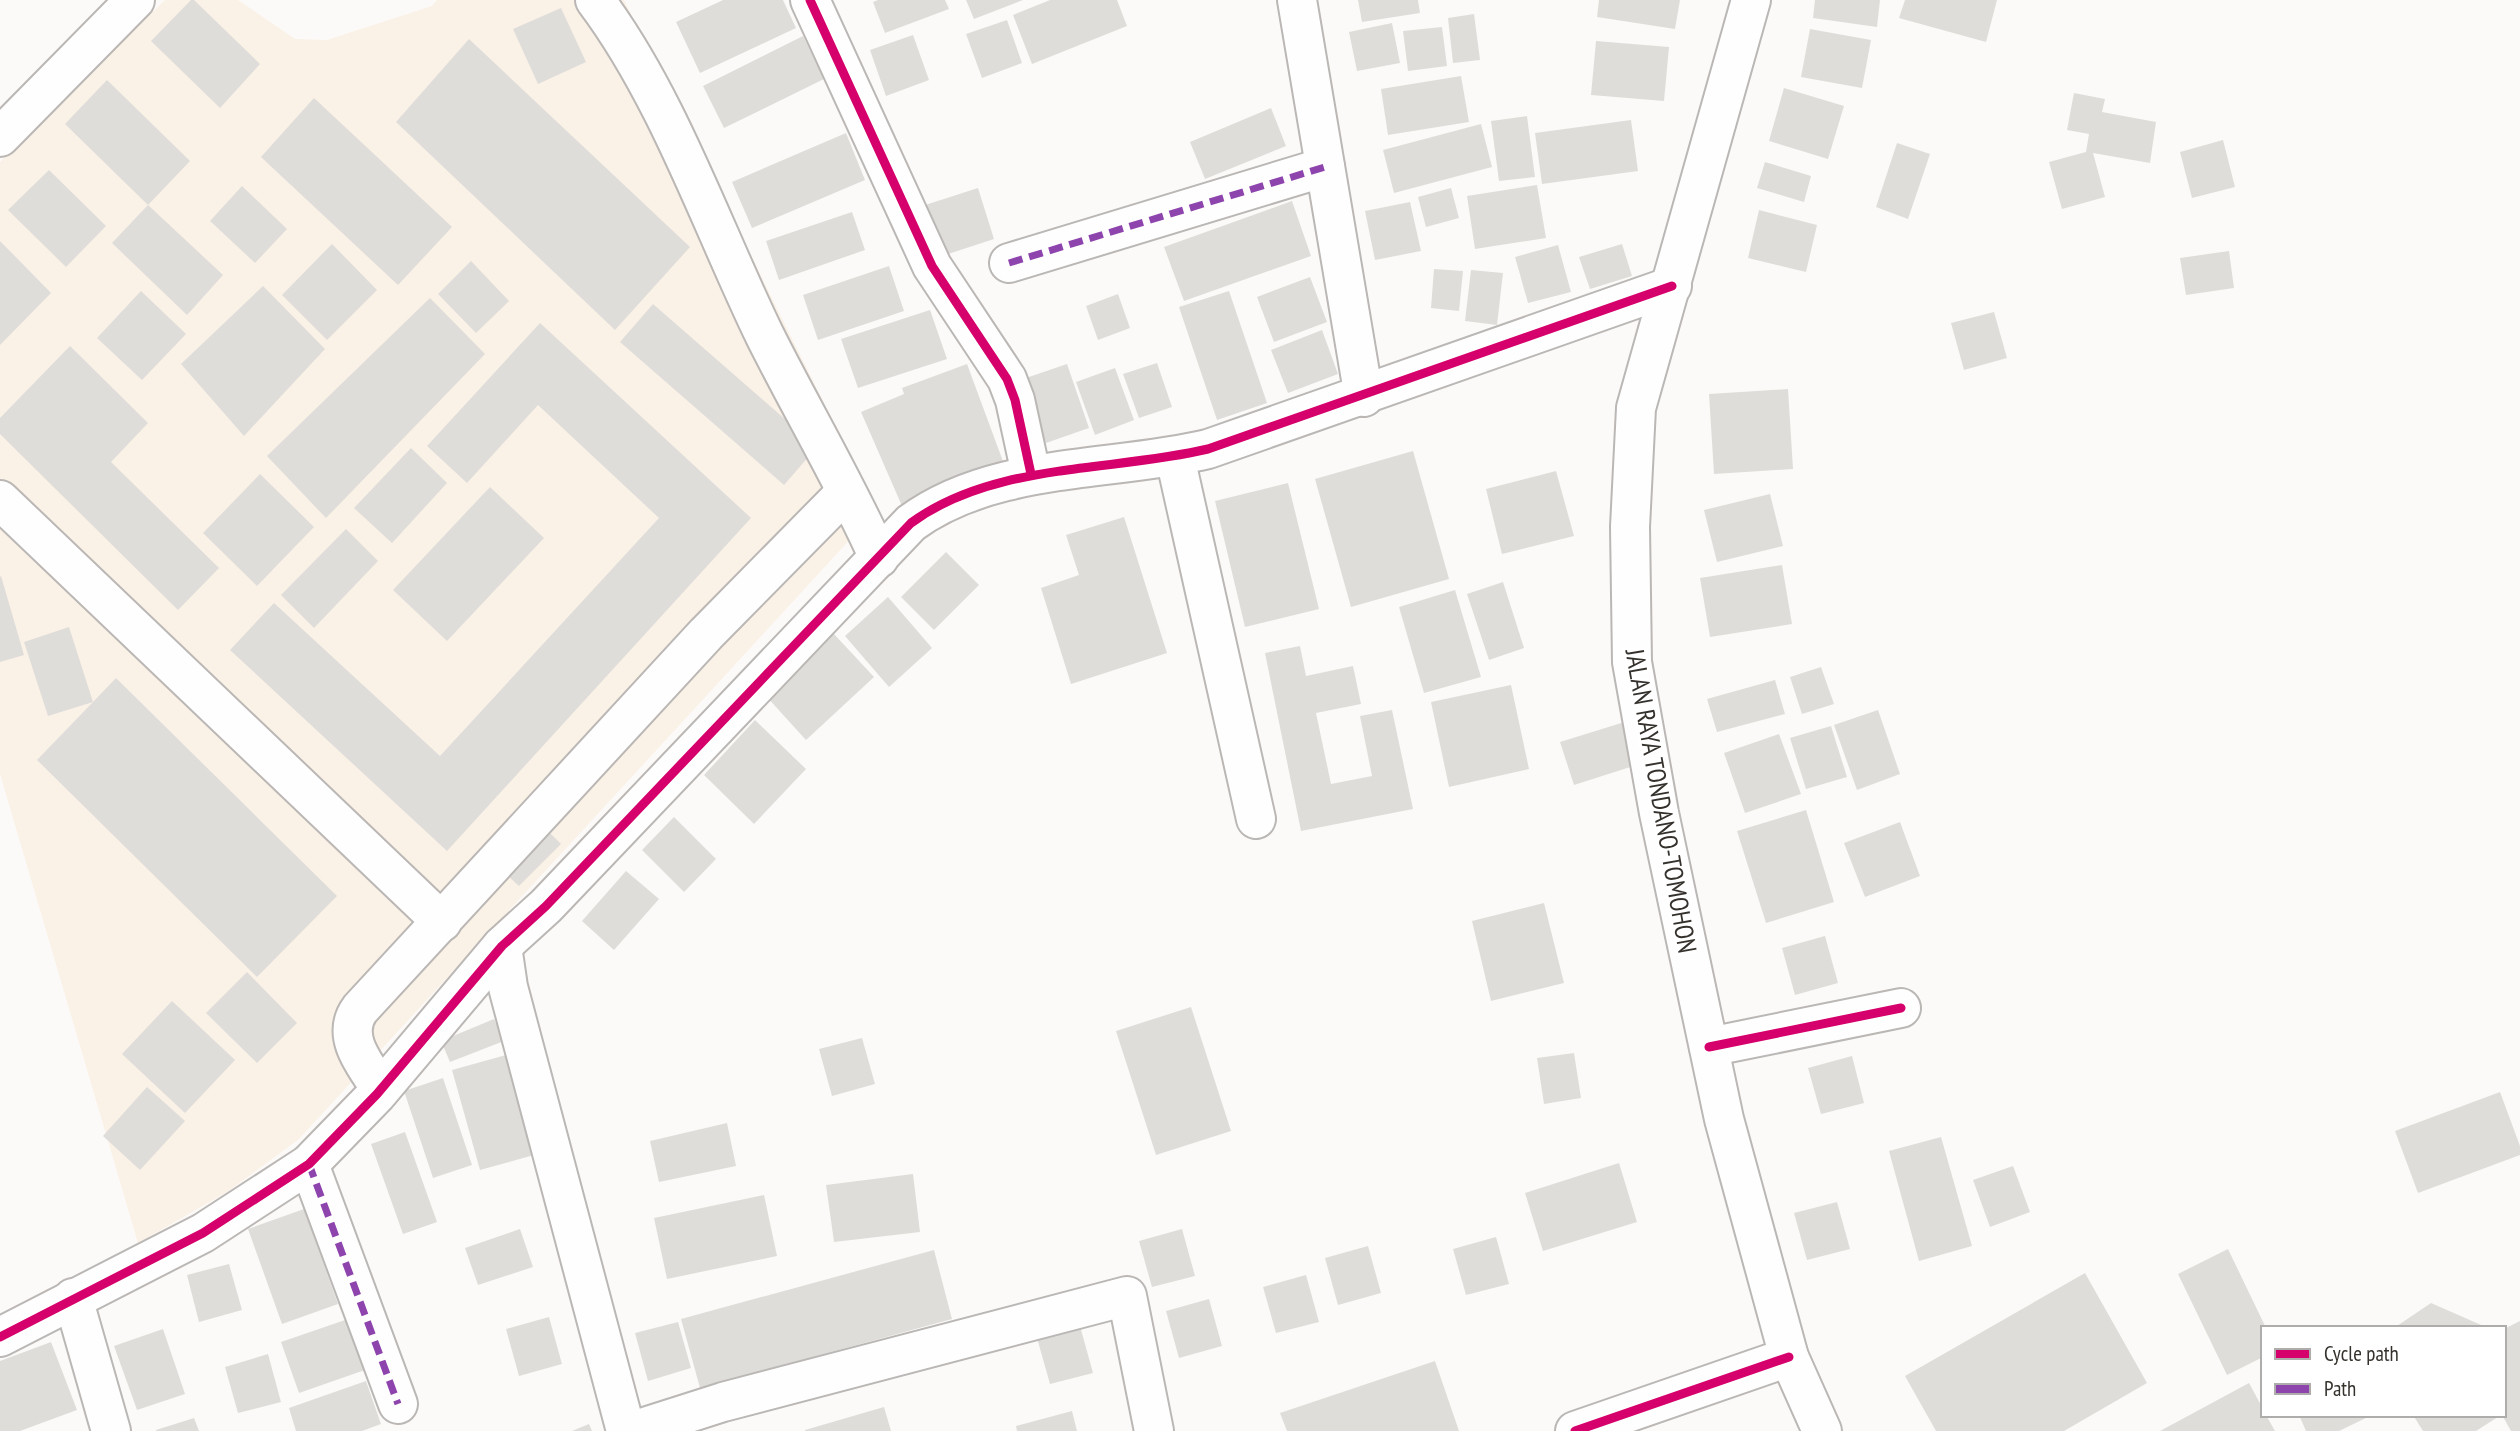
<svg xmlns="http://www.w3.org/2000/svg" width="2520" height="1431" font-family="'PT Sans Narrow',sans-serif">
<rect width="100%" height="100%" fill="#fcfaf8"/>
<!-- built -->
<polygon fill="#faf1e7" points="165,0 238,0 295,39 327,40 432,6 437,0 624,0 877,510 299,1139 227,1192 138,1243 0,774 0,162"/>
<!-- building -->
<g fill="#dfddda">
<polygon points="191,0 194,0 260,64 220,108 151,41"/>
<polygon points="723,0 783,0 796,28 700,73 676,22"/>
<polygon points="878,0 945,0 949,9 885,33 873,2"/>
<polygon points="966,0 1023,0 974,19"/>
<polygon points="1050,0 1117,0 1127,26 1032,64 1013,15"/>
<polygon points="1358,0 1418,0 1420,13 1362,22"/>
<polygon points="1599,0 1680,0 1675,29 1597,17"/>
<polygon points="1815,0 1880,0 1877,27 1813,18"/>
<polygon points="1905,0 1997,0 1986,42 1899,18"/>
<polygon points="561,8 586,62 538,84 513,29"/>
<polygon points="1474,14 1480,60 1453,63 1448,18"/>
<polygon points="1007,20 1022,63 982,78 966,34"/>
<polygon points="1392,23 1400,63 1357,71 1349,32"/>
<polygon points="1442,27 1447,66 1408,71 1403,31"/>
<polygon points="1810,29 1871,40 1862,88 1801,77"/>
<polygon points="913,35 929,80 886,96 870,50"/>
<polygon points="803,36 824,79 724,128 703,86"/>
<polygon points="469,39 690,247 615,330 396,122"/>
<polygon points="1596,41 1669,47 1664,101 1591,95"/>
<polygon points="1461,76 1469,122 1388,135 1381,89"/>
<polygon points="107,80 190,161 148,205 65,124"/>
<polygon points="1784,88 1844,106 1828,159 1769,141"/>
<polygon points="2074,93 2105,99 2102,112 2156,122 2150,163 2093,153 2105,197 2062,209 2049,162 2086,152 2089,134 2067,130"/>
<polygon points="314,98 452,227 398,285 261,157"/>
<polygon points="1271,108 1286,146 1205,179 1190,142"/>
<polygon points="1527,116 1535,177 1499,181 1491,121"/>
<polygon points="1631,120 1638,171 1542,184 1535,133"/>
<polygon points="1481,124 1492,167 1394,193 1383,150"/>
<polygon points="846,133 865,180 752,228 732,182"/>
<polygon points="2223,140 2235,187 2192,198 2180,152"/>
<polygon points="1897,143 1930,154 1908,219 1876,207"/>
<polygon points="1765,162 1811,176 1804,202 1757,188"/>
<polygon points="49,170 106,226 66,267 8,210"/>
<polygon points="1537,185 1546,238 1475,249 1467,196"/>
<polygon points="242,186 287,229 255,263 210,221"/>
<polygon points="978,188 994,239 936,258 919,207"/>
<polygon points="1451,188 1459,218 1426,227 1418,197"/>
<polygon points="1292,201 1311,256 1184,301 1164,247"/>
<polygon points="1410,202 1421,251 1375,260 1365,211"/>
<polygon points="148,205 223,275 187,315 112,243"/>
<polygon points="1759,210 1817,225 1806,272 1748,258"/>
<polygon points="852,212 865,250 779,280 766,241"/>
<polygon points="0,241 51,293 0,345"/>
<polygon points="332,244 377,290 327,340 282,295"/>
<polygon points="1622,244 1632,276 1590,289 1579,257"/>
<polygon points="1558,245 1571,292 1528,303 1515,257"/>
<polygon points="2229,251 2234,288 2186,295 2180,258"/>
<polygon points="471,261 509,301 476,333 438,294"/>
<polygon points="889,266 904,311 818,340 803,295"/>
<polygon points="1434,269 1463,271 1459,311 1431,308"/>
<polygon points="1471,270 1503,273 1497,325 1465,321"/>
<polygon points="1310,277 1327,322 1274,342 1257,297"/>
<polygon points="263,286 325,349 244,436 181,364"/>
<polygon points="141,291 186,334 142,380 97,338"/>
<polygon points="1229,291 1267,403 1217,420 1179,307"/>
<polygon points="1118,294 1130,328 1098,340 1086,306"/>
<polygon points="430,298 485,354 326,518 267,456"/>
<polygon points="653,304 817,447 784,485 620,342"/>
<polygon points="930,310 947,359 858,388 841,339"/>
<polygon points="1994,312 2007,358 1964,370 1951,323"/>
<polygon points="540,323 751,518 447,851 230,650 274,603 440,756 659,518 538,405 467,483 427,446"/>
<polygon points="1322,330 1338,374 1288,393 1271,350"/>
<polygon points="70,346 148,423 111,462 219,568 178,610 0,434 0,418"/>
<polygon points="1157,363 1172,407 1139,418 1123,374"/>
<polygon points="967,364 1004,464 902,506 861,412 904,394 902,388"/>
<polygon points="1067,364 1089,428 1046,443 1023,379"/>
<polygon points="1115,368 1134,420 1095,435 1076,382"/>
<polygon points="1788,389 1793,469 1714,474 1709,394"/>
<polygon points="411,448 447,483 392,543 354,508"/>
<polygon points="1413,451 1449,579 1351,607 1315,479"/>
<polygon points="1556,471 1574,536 1502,554 1486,489"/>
<polygon points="260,474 314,527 257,586 203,533"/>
<polygon points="1288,483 1319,609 1245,627 1215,501"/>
<polygon points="490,487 544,538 447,641 393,590"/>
<polygon points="1770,494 1783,546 1717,562 1704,510"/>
<polygon points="1124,517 1167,653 1071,684 1041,588 1079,575 1066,535"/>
<polygon points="346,529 378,561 314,628 281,595"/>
<polygon points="946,552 979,585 934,630 901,597"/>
<polygon points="1782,565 1792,624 1710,637 1700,578"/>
<polygon points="1,576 24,655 0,662 0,577"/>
<polygon points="1503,582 1524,648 1489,660 1467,594"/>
<polygon points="1455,590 1481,677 1424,693 1399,607"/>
<polygon points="888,597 932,648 889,687 845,636"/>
<polygon points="69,627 93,702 116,678 337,896 257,977 37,760 93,702 48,716 24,642"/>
<polygon points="833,633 874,677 806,740 766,696"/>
<polygon points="1300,646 1306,676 1353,666 1361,704 1316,713 1331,784 1372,776 1360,716 1392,710 1413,809 1301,831 1265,653"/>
<polygon points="1821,667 1834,704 1802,714 1790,677"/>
<polygon points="1775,680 1785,714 1717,732 1707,699"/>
<polygon points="1511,685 1529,769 1449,787 1431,702"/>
<polygon points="1878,710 1900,774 1857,790 1834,725"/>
<polygon points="755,720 806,769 754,824 704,775"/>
<polygon points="1631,720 1646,762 1574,785 1560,742"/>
<polygon points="1831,726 1847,777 1806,789 1790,738"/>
<polygon points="1779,734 1801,794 1745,813 1724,753"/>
<polygon points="1806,810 1834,902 1766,923 1737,831"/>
<polygon points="674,817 716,859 684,892 642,850"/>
<polygon points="1900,822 1920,876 1865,897 1844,843"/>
<polygon points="540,823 561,844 519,886 498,867"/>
<polygon points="626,871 659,899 614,950 582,921"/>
<polygon points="1544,903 1564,983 1491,1001 1472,921"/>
<polygon points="1825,936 1838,983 1795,995 1782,948"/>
<polygon points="247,972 297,1023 257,1063 206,1013"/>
<polygon points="172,1001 235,1060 185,1113 122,1054"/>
<polygon points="1191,1007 1231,1131 1156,1155 1116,1031"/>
<polygon points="494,1019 504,1041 450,1062 441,1041"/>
<polygon points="862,1038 875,1084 832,1096 819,1049"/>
<polygon points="1574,1053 1581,1098 1544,1104 1537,1058"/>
<polygon points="506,1055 534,1155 480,1170 452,1070"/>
<polygon points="1852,1056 1864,1103 1821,1114 1808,1068"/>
<polygon points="443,1078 472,1165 433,1178 404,1091"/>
<polygon points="147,1087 185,1121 140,1170 103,1136"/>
<polygon points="2500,1092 2520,1146 2520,1155 2418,1193 2395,1131"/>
<polygon points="727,1123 736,1166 659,1182 650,1141"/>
<polygon points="405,1132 437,1222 403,1234 371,1144"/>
<polygon points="1941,1137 1972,1246 1919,1261 1889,1151"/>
<polygon points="1619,1163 1637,1222 1543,1251 1525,1193"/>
<polygon points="2013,1166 2030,1212 1990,1227 1973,1180"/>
<polygon points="913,1174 920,1232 834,1242 826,1185"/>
<polygon points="764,1195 777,1256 667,1279 654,1218"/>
<polygon points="1837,1202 1850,1249 1807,1260 1794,1213"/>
<polygon points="304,1209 338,1304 282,1324 248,1229"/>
<polygon points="520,1229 533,1267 478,1285 465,1248"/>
<polygon points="1182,1229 1195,1276 1152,1287 1139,1241"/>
<polygon points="1496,1237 1509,1284 1466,1295 1453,1249"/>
<polygon points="1368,1246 1381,1293 1338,1305 1325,1258"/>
<polygon points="2228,1249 2266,1328 2263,1328 2263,1357 2227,1375 2178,1274"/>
<polygon points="934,1250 952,1319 700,1388 681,1319"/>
<polygon points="229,1264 242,1310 199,1322 187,1275"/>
<polygon points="2085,1273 2147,1383 2064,1431 1936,1431 1905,1376"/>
<polygon points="1306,1275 1319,1322 1276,1333 1263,1287"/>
<polygon points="1209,1299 1222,1346 1179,1358 1166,1311"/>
<polygon points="2431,1303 2488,1328 2394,1328"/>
<polygon points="549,1317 562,1364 519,1376 506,1329"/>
<polygon points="348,1319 365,1370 299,1393 281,1342"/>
<polygon points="2520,1321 2520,1431 2511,1431 2502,1415 2504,1329"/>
<polygon points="678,1322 691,1368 648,1381 635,1333"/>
<polygon points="1080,1326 1093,1373 1050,1384 1037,1338"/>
<polygon points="163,1329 185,1394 137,1410 114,1346"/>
<polygon points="51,1342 77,1410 20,1431 0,1431 0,1361"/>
<polygon points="268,1354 281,1402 238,1413 225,1367"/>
<polygon points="1435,1361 1459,1431 1287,1431 1280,1413"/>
<polygon points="366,1381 381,1424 362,1431 296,1431 289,1408"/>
<polygon points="2249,1383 2263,1409 2263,1415 2266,1415 2275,1431 2160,1431"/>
<polygon points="884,1407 891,1431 805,1431 805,1430"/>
<polygon points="1072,1411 1077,1431 1017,1431 1016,1426"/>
<polygon points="2299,1415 2372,1415 2339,1431 2306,1431"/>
<polygon points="2413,1415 2501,1415 2476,1431 2423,1431"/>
<polygon points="194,1418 199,1431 156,1431 156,1430"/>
<polygon points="589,1424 592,1431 572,1431"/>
</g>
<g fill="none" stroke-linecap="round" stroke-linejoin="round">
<!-- minor casing -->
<g stroke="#bab7b5" stroke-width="42">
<g id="minor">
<path d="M595 0C668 97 712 227 765 336 802 410 845 482 879 558"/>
<polyline points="810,0 932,266 1007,379 1015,400 1031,474"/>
<polyline points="1297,0 1364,397"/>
<polyline points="0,137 135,0"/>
<polyline points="1009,263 1325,167"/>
<polyline points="1175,457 1256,819"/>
<polyline points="0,500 442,922"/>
<polyline points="502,946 508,987 626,1431"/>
<polyline points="1709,1047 1901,1008"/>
<path d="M381 1089C365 1065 340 1036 360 1009L706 634 846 492"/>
<polyline points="309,1164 398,1404"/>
<polyline points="73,1298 111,1431"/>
<path d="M0 1337 203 1233 309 1164 377 1094 502 946 546 906 911 523C994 462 1112 472 1208 449L1672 286"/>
<polyline points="632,1431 723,1402 1127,1296 1154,1431"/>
<polyline points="1575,1431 1789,1357"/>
</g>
</g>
<!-- highway casing -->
<g stroke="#bab7b5" stroke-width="42">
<polyline id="highway" points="1751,0 1636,408 1630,527 1632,662 1659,813 1724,1119 1789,1357 1822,1431"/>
</g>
<!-- minor -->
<use href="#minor" stroke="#fffefe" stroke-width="38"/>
<!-- highway -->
<use href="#highway" stroke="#fffefe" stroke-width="38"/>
<!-- quiet -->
<g stroke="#8e44ad" stroke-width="7" stroke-dasharray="14 7" stroke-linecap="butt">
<polyline points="1009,263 1325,167"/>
<polyline points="309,1164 398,1404"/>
</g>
<!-- cycleway casing -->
<g stroke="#fff" stroke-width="13">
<g id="cycleway">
<polyline points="810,0 932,266 1007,379 1015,400 1031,474"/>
<polyline points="1709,1047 1901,1008"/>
<path d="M0 1337 203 1233 309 1164 377 1094 502 946 546 906 911 523C994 462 1112 472 1208 449L1672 286"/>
<polyline points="1575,1431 1789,1357"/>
</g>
</g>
<!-- cycleway -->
<use href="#cycleway" stroke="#d6006c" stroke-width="9"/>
</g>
<g text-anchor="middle" stroke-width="7" stroke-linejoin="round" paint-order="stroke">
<!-- street labels -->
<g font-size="26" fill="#35312d" stroke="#fff">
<text transform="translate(1661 801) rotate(80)" y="9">JALAN RAYA TONDANO-TOMOHON</text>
</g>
</g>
<!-- legend -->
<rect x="2261" y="1326" width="245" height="91" fill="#ffffff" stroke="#aeadab" stroke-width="2"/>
<rect x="2275" y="1349" width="35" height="10" fill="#d6006c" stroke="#aeadab" stroke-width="2"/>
<text x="2324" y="1361" font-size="21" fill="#35312d">Cycle path</text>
<rect x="2275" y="1384" width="35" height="10" fill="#8e44ad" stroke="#aeadab" stroke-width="2"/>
<text x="2324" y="1396" font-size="21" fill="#35312d">Path</text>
</svg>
